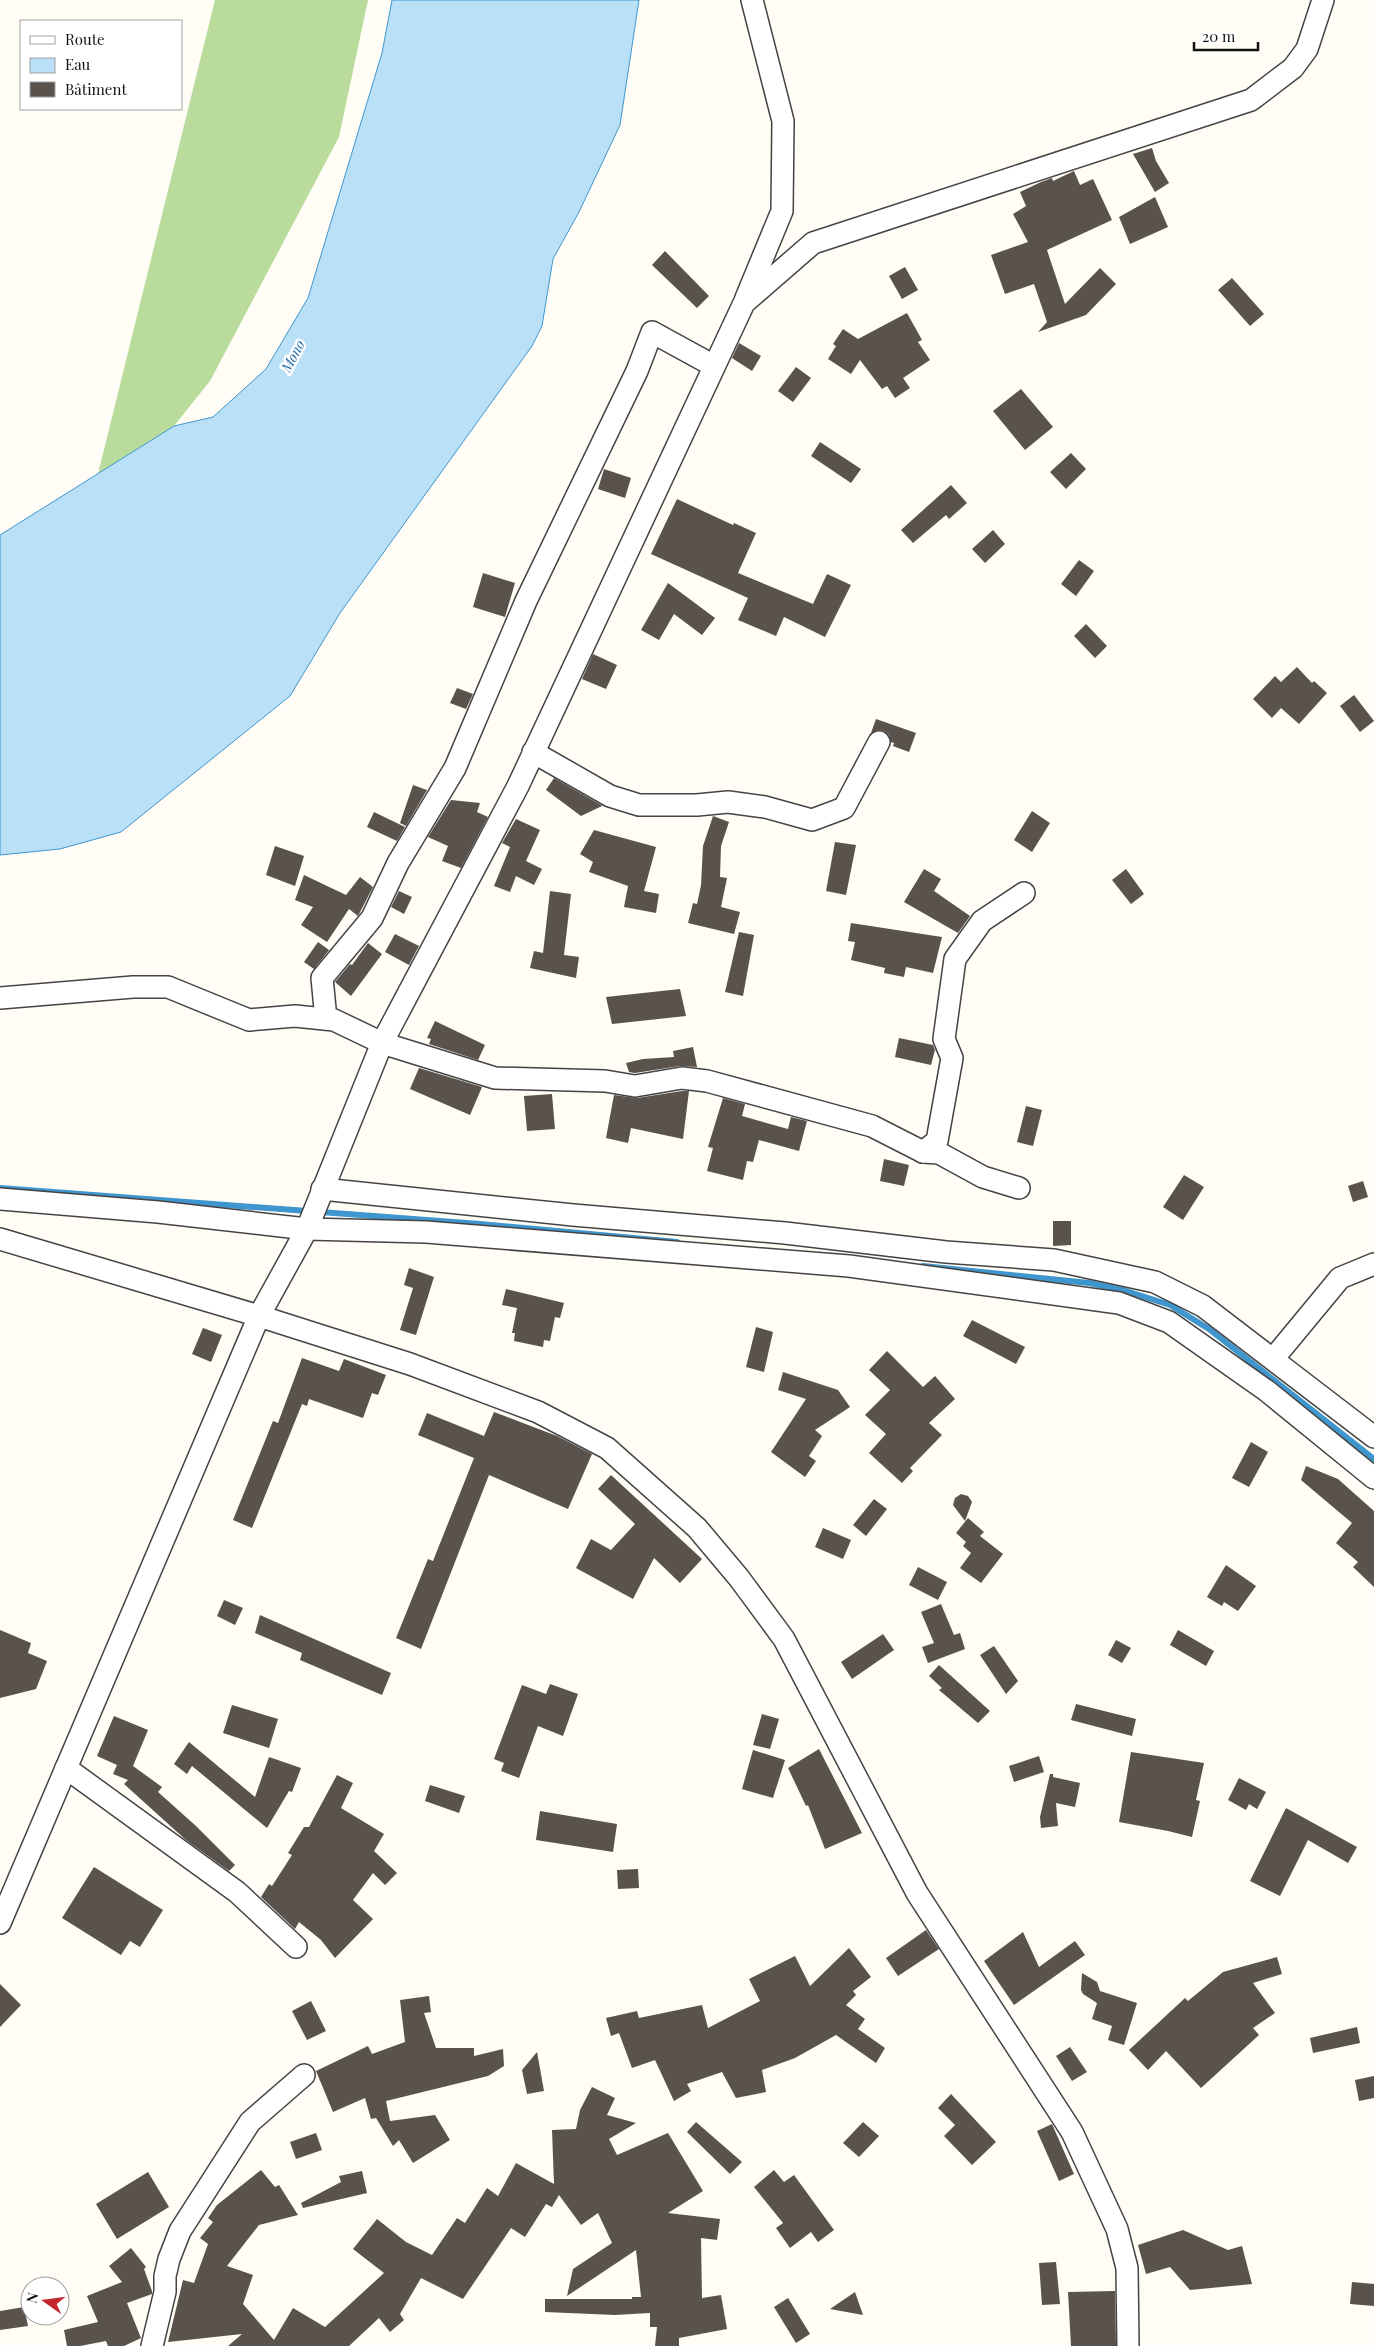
<svg xmlns="http://www.w3.org/2000/svg" width="1374" height="2346" font-family="'Playfair Display',serif">
<rect width="100%" height="100%" fill="#fffdf5"/>
<!-- forest -->
<polygon fill="#b9dc9c" points="215,0 368,0 339,137 210,381 174,426 98,474"/>
<!-- water -->
<polygon fill="#b9e0f7" stroke="#3f96cf" points="392,0 639,0 620,125 579,212 553,259 542,326 532,346 340,613 290,696 121,832 60,849 0,855 0,535 174,426 213,417 266,369 308,298 382,53"/>
<g fill="none" stroke-linecap="round" stroke-linejoin="round">
<!-- stream -->
<g stroke="#3f96cf" stroke-width="6">
<polyline points="0,1188 480,1224 677,1242"/>
<polyline points="923,1266 1089,1283 1123,1290 1170,1305 1209,1329 1374,1459"/>
</g>
</g>
<!-- building -->
<g fill="#5a524d">
<polygon points="1152,148 1156,161 1169,183 1155,192 1133,154"/>
<polygon points="1074,171 1080,185 1093,179 1112,220 1047,250 1065,304 1100,268 1116,284 1086,315 1038,332 1047,322 1034,284 1005,294 991,255 1028,242 1013,214 1026,206 1020,192 1041,182 1052,178 1053,181"/>
<polygon points="1155,197 1168,227 1130,244 1119,217"/>
<polygon points="665,251 709,296 697,308 652,265"/>
<polygon points="905,267 918,290 902,299 889,276"/>
<polygon points="1232,278 1264,314 1250,326 1218,290"/>
<polygon points="907,313 922,340 918,342 930,360 903,378 910,388 895,398 887,386 882,389 860,360 851,374 828,359 836,346 833,344 843,329 858,339"/>
<polygon points="739,343 761,356 752,371 732,358"/>
<polygon points="796,367 811,378 793,402 778,391"/>
<polygon points="1021,389 1053,427 1025,450 993,411"/>
<polygon points="820,442 861,469 851,483 811,456"/>
<polygon points="1071,453 1086,469 1066,489 1050,472"/>
<polygon points="604,469 631,478 625,498 598,489"/>
<polygon points="951,485 967,503 949,519 946,515 913,543 901,530"/>
<polygon points="677,499 733,525 734,523 756,533 738,573 813,604 827,574 851,585 825,637 784,617 776,636 738,620 748,598 651,554"/>
<polygon points="993,530 1005,544 985,563 972,549"/>
<polygon points="1079,560 1094,571 1076,596 1061,584"/>
<polygon points="483,573 515,583 505,617 473,607"/>
<polygon points="668,583 715,618 702,635 674,614 659,640 641,630"/>
<polygon points="1086,624 1107,646 1095,658 1074,636"/>
<polygon points="593,654 617,665 606,689 582,679"/>
<polygon points="1297,667 1312,683 1314,681 1327,693 1299,724 1281,708 1272,718 1253,699 1275,676 1281,682"/>
<polygon points="457,688 473,694 466,709 450,703"/>
<polygon points="1354,695 1374,721 1360,732 1340,706"/>
<polygon points="876,719 916,733 909,752 893,746 894,743 891,742 889,735 884,731 878,730 871,733"/>
<polygon points="554,778 601,805 602,806 581,816 546,790"/>
<polygon points="413,785 427,790 406,826 400,823"/>
<polygon points="451,800 480,803 477,812 488,817 461,868 442,861 448,846 428,837"/>
<polygon points="1032,811 1050,823 1032,852 1014,840"/>
<polygon points="374,812 405,827 397,841 367,827"/>
<polygon points="713,816 729,822 721,846 720,877 727,878 721,907 740,912 734,934 688,923 693,903 697,904 701,885 703,846"/>
<polygon points="516,819 540,830 526,861 542,869 534,885 516,876 510,892 494,886 510,847 502,843"/>
<polygon points="594,830 656,847 644,891 659,894 656,913 624,907 628,886 589,872 593,862 580,854"/>
<polygon points="835,842 856,845 846,895 826,891"/>
<polygon points="275,846 304,856 295,886 266,875"/>
<polygon points="924,869 941,879 934,891 970,916 958,933 904,902"/>
<polygon points="1126,869 1144,894 1131,904 1112,880"/>
<polygon points="304,875 346,895 360,877 373,887 358,916 349,909 327,942 301,925 313,907 295,900"/>
<polygon points="399,891 412,897 404,914 391,907"/>
<polygon points="550,891 571,894 564,955 579,957 576,978 530,968 534,951 543,953"/>
<polygon points="851,923 942,937 933,973 906,967 904,977 884,973 885,968 851,960 855,942 848,941"/>
<polygon points="739,932 754,935 743,996 725,992"/>
<polygon points="395,934 419,946 409,965 385,952"/>
<polygon points="318,942 329,950 314,969 304,962"/>
<polygon points="368,943 382,954 351,996 335,982 350,964 352,965"/>
<polygon points="680,989 686,1016 612,1024 606,997"/>
<polygon points="435,1021 485,1045 478,1060 429,1044 431,1039 427,1038"/>
<polygon points="899,1038 933,1045 935,1050 931,1065 895,1057"/>
<polygon points="693,1047 697,1067 680,1066 635,1073 629,1072 626,1063 643,1059 674,1057 673,1051"/>
<polygon points="419,1068 482,1087 470,1115 410,1089"/>
<polygon points="682,1091 689,1091 683,1139 631,1128 628,1143 606,1138 614,1095 637,1098"/>
<polygon points="552,1094 555,1129 527,1131 524,1096"/>
<polygon points="723,1098 745,1104 742,1116 788,1129 791,1117 807,1121 799,1151 759,1140 753,1162 747,1161 743,1180 707,1171 713,1148 708,1147"/>
<polygon points="1026,1106 1042,1110 1033,1146 1017,1142"/>
<polygon points="884,1159 909,1165 904,1186 880,1181"/>
<polygon points="1184,1175 1204,1187 1183,1220 1163,1207"/>
<polygon points="1363,1181 1368,1197 1353,1202 1348,1186"/>
<polygon points="1053,1221 1071,1221 1071,1245 1053,1246"/>
<polygon points="409,1268 434,1277 416,1335 400,1330 413,1288 404,1285"/>
<polygon points="506,1289 564,1303 560,1318 555,1317 550,1341 544,1340 543,1347 514,1341 515,1333 512,1333 517,1308 502,1305"/>
<polygon points="972,1320 1025,1347 1016,1364 963,1336"/>
<polygon points="756,1327 773,1332 764,1372 746,1367"/>
<polygon points="203,1328 222,1335 211,1362 192,1354"/>
<polygon points="887,1351 923,1387 935,1376 955,1399 929,1423 942,1435 910,1468 913,1471 902,1483 869,1453 886,1434 865,1415 890,1390 869,1370"/>
<polygon points="302,1358 339,1371 344,1359 386,1375 378,1395 372,1393 363,1418 309,1399 307,1406 302,1404 252,1528 233,1520 273,1421 278,1423"/>
<polygon points="783,1372 838,1390 850,1407 815,1430 822,1436 809,1456 816,1461 805,1477 771,1452 806,1399 778,1390"/>
<polygon points="494,1412 557,1436 592,1454 568,1509 489,1475 421,1649 396,1638 428,1559 433,1561 474,1458 418,1435 427,1413 484,1436"/>
<polygon points="1251,1442 1268,1452 1249,1487 1232,1478"/>
<polygon points="1306,1466 1338,1479 1374,1511 1374,1587 1353,1567 1358,1562 1336,1543 1352,1523 1301,1480"/>
<polygon points="611,1475 702,1559 680,1583 654,1558 633,1599 576,1568 591,1539 611,1550 635,1524 598,1489"/>
<polygon points="961,1494 968,1496 972,1502 965,1521 953,1505 955,1498"/>
<polygon points="874,1499 887,1509 866,1536 853,1525"/>
<polygon points="968,1518 984,1532 980,1536 1003,1554 981,1583 960,1568 971,1553 963,1546 966,1542 956,1533"/>
<polygon points="823,1528 851,1540 843,1559 815,1547"/>
<polygon points="1226,1565 1256,1586 1238,1611 1224,1602 1222,1606 1207,1597"/>
<polygon points="918,1567 947,1582 938,1600 909,1585"/>
<polygon points="224,1600 243,1608 235,1625 217,1616"/>
<polygon points="941,1604 954,1635 960,1633 965,1649 928,1663 922,1647 934,1643 921,1612"/>
<polygon points="260,1615 391,1673 382,1695 300,1660 302,1653 255,1633"/>
<polygon points="0,1630 31,1643 28,1653 47,1661 36,1689 0,1698"/>
<polygon points="1178,1630 1214,1651 1206,1666 1170,1645"/>
<polygon points="883,1634 894,1650 852,1679 841,1662"/>
<polygon points="1116,1640 1131,1648 1122,1663 1108,1655"/>
<polygon points="994,1646 1018,1681 1006,1694 980,1655"/>
<polygon points="939,1665 990,1711 978,1723 939,1690 942,1688 929,1676"/>
<polygon points="550,1684 578,1694 563,1736 538,1726 519,1778 501,1771 504,1763 494,1759 522,1685 546,1694"/>
<polygon points="1076,1704 1136,1719 1132,1736 1071,1720"/>
<polygon points="232,1705 278,1719 269,1748 223,1733"/>
<polygon points="762,1714 779,1719 770,1749 753,1745"/>
<polygon points="114,1716 148,1730 133,1766 162,1787 158,1792 196,1826 235,1865 229,1871 186,1840 124,1784 128,1780 113,1774 117,1765 97,1756"/>
<polygon points="189,1742 255,1797 269,1757 301,1768 292,1792 289,1791 267,1828 192,1766 187,1774 174,1764"/>
<polygon points="819,1749 862,1833 825,1849 808,1805 806,1806 788,1768"/>
<polygon points="753,1750 785,1760 773,1798 742,1789"/>
<polygon points="1131,1752 1204,1763 1196,1800 1200,1801 1192,1837 1168,1831 1119,1822"/>
<polygon points="1039,1756 1044,1772 1014,1782 1009,1766"/>
<polygon points="1050,1774 1053,1774 1053,1777 1080,1783 1075,1807 1056,1803 1058,1826 1041,1828 1040,1817"/>
<polygon points="337,1775 353,1783 341,1808 384,1834 374,1851 397,1873 385,1885 373,1873 353,1900 373,1919 335,1958 321,1940 299,1922 295,1929 261,1897 269,1884 272,1886 292,1855 288,1853 304,1827 309,1827"/>
<polygon points="1239,1778 1266,1792 1257,1809 1249,1804 1246,1810 1228,1800"/>
<polygon points="430,1785 465,1796 459,1813 425,1801"/>
<polygon points="1286,1808 1357,1847 1348,1863 1308,1840 1280,1896 1250,1881"/>
<polygon points="540,1811 617,1824 613,1852 536,1840"/>
<polygon points="94,1867 163,1910 140,1947 130,1941 121,1955 62,1918"/>
<polygon points="638,1869 639,1888 618,1889 617,1870"/>
<polygon points="926,1930 939,1949 898,1976 886,1958"/>
<polygon points="1023,1932 1039,1967 1075,1941 1085,1955 1014,2005 984,1961"/>
<polygon points="849,1948 871,1977 853,1991 856,1995 846,2005 865,2019 858,2029 885,2048 876,2063 836,2035 795,2058 762,2070 766,2092 736,2098 722,2072 687,2084 691,2091 674,2101 655,2060 632,2068 619,2033 611,2036 606,2018 637,2011 639,2018 702,2005 708,2028 760,2001 749,1979 795,1956 810,1986"/>
<polygon points="1277,1957 1282,1974 1253,1983 1275,2013 1253,2028 1259,2035 1201,2088 1166,2051 1148,2070 1129,2050 1185,1998 1188,2001 1223,1972"/>
<polygon points="1082,1973 1097,1982 1100,1991 1137,2003 1124,2045 1108,2040 1112,2026 1092,2019 1097,2003 1083,1994 1081,1990"/>
<polygon points="0,1984 21,2005 0,2027"/>
<polygon points="429,1996 431,2012 424,2013 436,2048 474,2048 474,2056 503,2049 504,2066 488,2076 386,2101 390,2121 435,2115 450,2140 413,2163 399,2140 393,2146 376,2118 371,2119 365,2098 333,2112 316,2071 368,2046 372,2054 405,2042 400,2000"/>
<polygon points="311,2001 326,2031 307,2040 292,2011"/>
<polygon points="1357,2027 1360,2043 1313,2053 1310,2038"/>
<polygon points="1070,2047 1087,2072 1072,2081 1056,2056"/>
<polygon points="537,2052 544,2091 527,2094 522,2070"/>
<polygon points="1374,2076 1374,2098 1359,2101 1355,2080"/>
<polygon points="592,2087 615,2098 607,2115 636,2123 609,2139 617,2155 668,2133 703,2191 668,2213 720,2219 717,2240 701,2238 702,2298 721,2295 727,2329 679,2338 679,2346 655,2346 657,2327 650,2327 650,2313 615,2315 545,2312 545,2299 632,2299 632,2297 641,2297 636,2250 567,2296 573,2269 612,2243 598,2213 581,2225 559,2195 552,2207 546,2204 525,2237 511,2228 463,2299 421,2278 400,2314 404,2320 390,2332 379,2318 349,2346 228,2346 242,2334 168,2342 183,2280 194,2283 208,2244 200,2238 213,2222 208,2218 217,2205 261,2170 275,2187 279,2185 298,2215 259,2225 227,2266 253,2275 243,2304 274,2340 293,2308 325,2327 384,2273 353,2249 377,2219 406,2242 432,2255 457,2218 465,2223 487,2188 498,2196 516,2163 554,2184 552,2130 576,2129 580,2110"/>
<polygon points="951,2094 996,2142 972,2165 944,2136 955,2125 938,2108"/>
<polygon points="696,2122 742,2162 730,2174 687,2132"/>
<polygon points="863,2122 879,2136 859,2157 843,2143"/>
<polygon points="1052,2124 1074,2174 1059,2181 1037,2131"/>
<polygon points="316,2133 322,2150 296,2159 290,2142"/>
<polygon points="774,2170 784,2182 794,2175 834,2230 818,2242 811,2232 790,2248 776,2228 783,2223 754,2187"/>
<polygon points="362,2171 367,2193 303,2208 301,2203 341,2182 339,2176"/>
<polygon points="148,2172 169,2207 117,2239 96,2204"/>
<polygon points="1183,2230 1228,2250 1242,2246 1252,2284 1190,2290 1170,2267 1146,2274 1138,2245"/>
<polygon points="131,2248 146,2267 144,2269 152,2291 152,2294 127,2303 141,2338 124,2346 108,2346 106,2341 80,2346 67,2346 64,2330 98,2322 87,2296 122,2282 109,2266"/>
<polygon points="1056,2262 1060,2304 1042,2305 1039,2263"/>
<polygon points="1352,2282 1374,2284 1374,2306 1350,2304"/>
<polygon points="1115,2291 1116,2346 1071,2346 1068,2292"/>
<polygon points="855,2292 863,2315 830,2309"/>
<polygon points="788,2298 810,2334 796,2343 774,2307"/>
<polygon points="24,2307 28,2326 0,2330 0,2311"/>
</g>
<g fill="none" stroke-linecap="round" stroke-linejoin="round">
<!-- minor casing -->
<g stroke="#444" stroke-width="24">
<g id="minor">
<polyline points="746,298 782,211 783,121 752,0"/>
<polyline points="533,752 610,796 639,805 697,805 728,802 765,807 812,820 844,808 879,742"/>
<polyline points="0,998 133,987 168,987 249,1020 295,1016 334,1020 382,1043 495,1078 605,1081 635,1086 682,1078 707,1081 872,1126 923,1152 939,1153 983,1177 1019,1188"/>
<polyline points="326,1019 322,978 372,918 398,863 455,768 526,601 637,371 652,332 714,366"/>
<polyline points="923,1152 937,1141 952,1058 944,1039 955,959 982,921 1024,893"/>
<polyline points="322,1189 573,1215 785,1233 946,1252 1054,1260 1155,1282 1203,1306 1374,1437"/>
<polyline points="0,1199 158,1212 307,1229 426,1232 849,1266 1119,1303 1169,1322 1267,1391 1374,1478"/>
<polyline points="0,1239 259,1316 410,1364 538,1412 607,1448 697,1528 739,1578 784,1639 917,1893 1072,2132 1117,2229 1127,2268 1128,2346"/>
<polyline points="1273,1359 1340,1278 1374,1264"/>
<polyline points="66,1768 237,1892 296,1947"/>
<polyline points="0,1923 259,1316 307,1229 382,1043 518,786 744,303 813,243 1251,100 1293,68 1307,49 1323,0"/>
<polyline points="152,2346 165,2292 165,2276 169,2259 180,2231 250,2122 304,2075"/>
</g>
</g>
<!-- minor -->
<use href="#minor" stroke="#fff" stroke-width="21"/>
</g>
<g text-anchor="middle" stroke-width="5" stroke-linejoin="round" paint-order="stroke">
<!-- water labels -->
<g font-size="14" font-style="italic" fill="#1768a6" stroke="#fff">
<text transform="translate(293 356) rotate(-62)" y="5">Mono</text>
</g>
</g>
<!-- legend -->
<rect x="20" y="20" width="162" height="90" fill="#ffffff" stroke="#a0a0a0"/>
<rect x="30" y="36" width="25" height="8" fill="#ffffff" stroke="#a0a0a0"/>
<text x="65" y="45" font-size="15" fill="#111111">Route</text>
<rect x="30" y="58" width="25" height="15" fill="#b9e0f7" stroke="#a0a0a0"/>
<text x="65" y="70" font-size="15" fill="#111111">Eau</text>
<rect x="30" y="82" width="25" height="15" fill="#5a524d" stroke="#a0a0a0"/>
<text x="65" y="95" font-size="15" fill="#111111">Bâtiment</text>
<!-- north arrow -->
<g transform="translate(45 2301) rotate(284)"><circle r="24" fill="#ffffff" stroke="#a0a0a0"/>
<path d="M0-4L9 19L0 12L-9 19Z" fill="#c4262e"/>
<text y="-8" font-size="14" font-weight="bold" text-anchor="middle" fill="#111111">N</text>
</g>
<!-- scale -->
<path d="M1194 42v8h64v-8" fill="none" stroke="#111111" stroke-width="2.5"/>
<text x="1202" y="42" font-size="15" fill="#111111" stroke="#ffffff" stroke-width="4" paint-order="stroke">20 m</text>
</svg>
